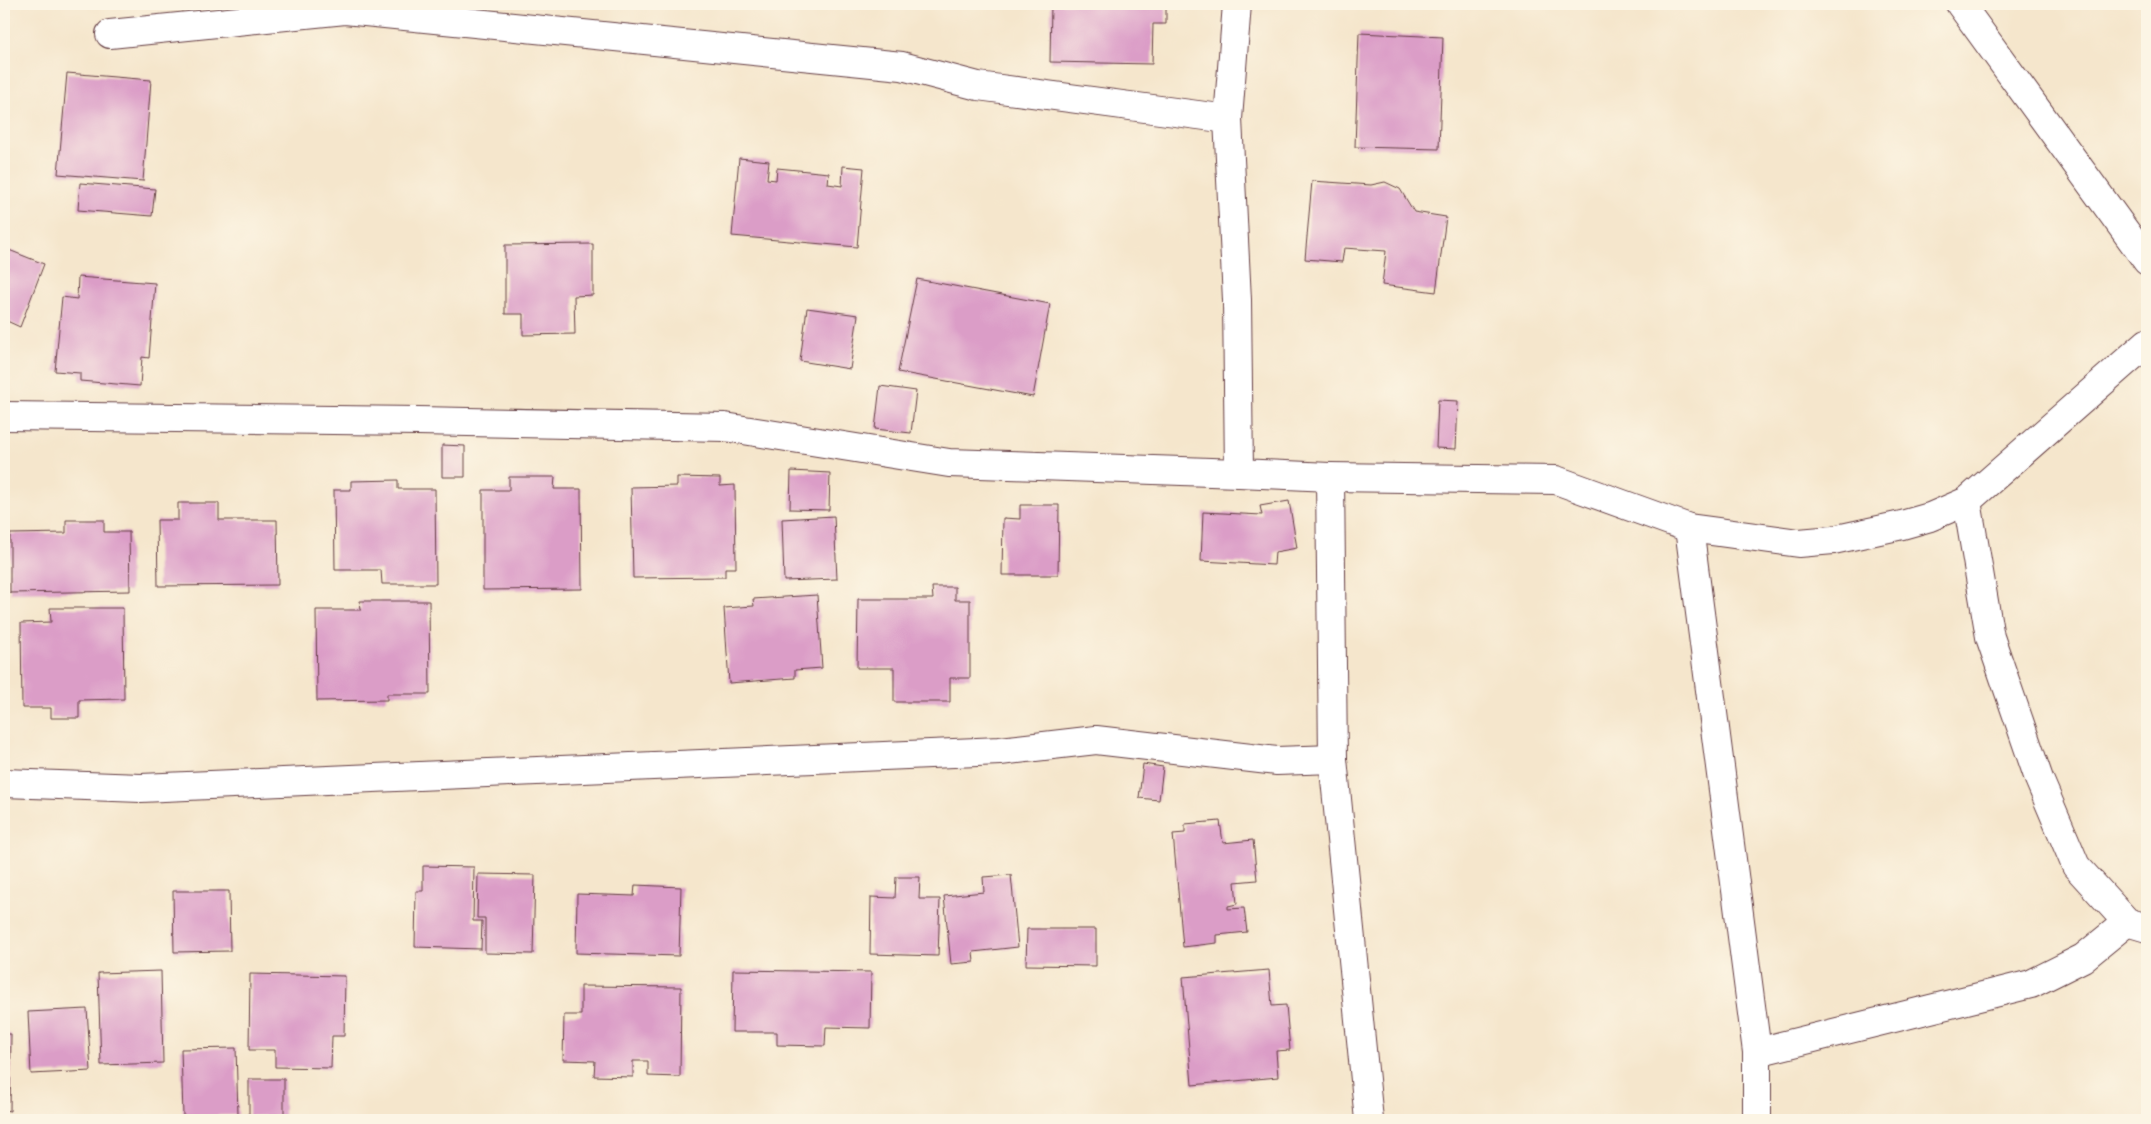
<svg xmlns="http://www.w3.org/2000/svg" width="2151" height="1124" font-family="Kalam,sans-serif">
<rect width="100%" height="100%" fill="#fcf5e5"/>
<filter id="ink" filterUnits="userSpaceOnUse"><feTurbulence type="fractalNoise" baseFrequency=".02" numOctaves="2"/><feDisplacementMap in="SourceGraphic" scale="10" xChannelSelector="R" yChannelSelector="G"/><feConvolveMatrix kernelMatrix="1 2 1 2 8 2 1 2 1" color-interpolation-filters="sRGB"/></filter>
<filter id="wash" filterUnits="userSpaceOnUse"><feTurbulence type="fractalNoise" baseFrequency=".0096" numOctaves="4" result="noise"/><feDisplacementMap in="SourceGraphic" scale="20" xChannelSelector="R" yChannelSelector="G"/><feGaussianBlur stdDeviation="1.12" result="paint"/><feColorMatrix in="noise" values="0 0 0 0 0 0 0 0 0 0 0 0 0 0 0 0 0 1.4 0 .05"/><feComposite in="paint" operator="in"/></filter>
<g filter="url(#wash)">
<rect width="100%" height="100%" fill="#f5e6cc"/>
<g id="blocks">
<!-- building -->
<g fill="#db9dc7">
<polygon points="1051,4 1166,4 1166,24 1153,24 1152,64 1050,62"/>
<polygon points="1359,33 1443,37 1439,149 1355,147"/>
<polygon points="67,73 151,80 143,181 58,174"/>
<polygon points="739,158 769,161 767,179 776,180 777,168 829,173 828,184 842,186 843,166 864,168 857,247 732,236"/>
<polygon points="1312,181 1371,185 1385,182 1400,189 1414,212 1446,217 1436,292 1382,285 1386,251 1344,248 1342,262 1305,259"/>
<polygon points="80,183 155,189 152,216 78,210"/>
<polygon points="593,244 593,295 574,296 575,334 523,335 523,314 505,314 505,245"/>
<polygon points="4,248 44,264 20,327 7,321 4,328"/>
<polygon points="78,277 155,283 149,358 142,357 140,386 80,381 80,373 55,371 62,297 77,299"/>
<polygon points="917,279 1050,304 1033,397 898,372"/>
<polygon points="807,308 858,315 850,369 800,361"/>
<polygon points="880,386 916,391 911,433 875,429"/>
<polygon points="1438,400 1458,401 1456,449 1436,448"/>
<polygon points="442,445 465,446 465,477 442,477"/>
<polygon points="791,471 830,473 829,510 790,509"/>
<polygon points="509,477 555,477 554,489 581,489 582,589 483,590 483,490 509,490"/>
<polygon points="677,477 720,478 720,486 735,485 736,568 725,568 725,577 633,578 631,487 677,486"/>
<polygon points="398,480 398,489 435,489 436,584 382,584 381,570 335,570 334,490 351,490 351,481"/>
<polygon points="1289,501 1297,548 1275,552 1274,565 1201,561 1203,512 1262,515 1260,506"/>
<polygon points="178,503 219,503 219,520 277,520 278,585 158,586 157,520 178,520"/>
<polygon points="1020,505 1059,505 1058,575 1002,575 1003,518 1020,519"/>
<polygon points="834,516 837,579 784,581 782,519"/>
<polygon points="66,520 104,520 104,532 129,532 130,591 10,593 10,534 66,533"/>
<polygon points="932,587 955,587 955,600 970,600 970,678 950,678 950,702 894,702 894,668 857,668 858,599 933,599"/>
<polygon points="817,595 822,668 795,670 795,678 729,683 724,608 754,606 753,599"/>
<polygon points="360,601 429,601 430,694 387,694 387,700 317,701 316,610 361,610"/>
<polygon points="50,608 123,608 124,699 79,700 79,718 51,718 51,708 22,708 21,623 51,622"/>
<polygon points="1143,764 1163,767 1159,800 1139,798"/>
<polygon points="1220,821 1223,843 1253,840 1257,880 1235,882 1237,904 1228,906 1228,909 1244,908 1247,932 1217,935 1217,943 1183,947 1173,834 1185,833 1185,824"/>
<polygon points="423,866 474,867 473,921 482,921 481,949 415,947 416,891 423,891"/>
<polygon points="478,874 535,875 533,954 485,953 485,918 477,918"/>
<polygon points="1011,875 1018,947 973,952 974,962 951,964 944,896 984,892 983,877"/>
<polygon points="896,877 920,877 919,899 940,899 938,956 870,954 871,897 895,898"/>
<polygon points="635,885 681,887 679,956 576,953 577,894 634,896"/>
<polygon points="173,891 229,891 230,951 174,952"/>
<polygon points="1027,929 1096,929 1096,966 1026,965"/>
<polygon points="733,970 871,972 870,1028 826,1027 825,1046 777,1045 777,1032 732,1032"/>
<polygon points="1269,970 1272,1006 1286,1005 1290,1050 1276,1051 1278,1077 1192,1085 1183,977"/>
<polygon points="161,971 163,1063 101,1065 98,973"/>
<polygon points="250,974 345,976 344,1036 332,1036 331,1068 275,1067 275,1050 249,1050"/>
<polygon points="581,986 681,987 680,1077 648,1076 648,1061 633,1061 633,1077 594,1076 595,1061 563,1060 564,1015 581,1015"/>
<polygon points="87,1009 91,1071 31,1074 28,1012"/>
<polygon points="4,1034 11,1034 10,1111 4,1110"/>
<polygon points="236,1048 238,1115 183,1116 181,1049"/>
<rect x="249" y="1079" width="35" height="37"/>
</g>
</g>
</g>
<g filter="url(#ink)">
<use href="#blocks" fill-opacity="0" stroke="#643d43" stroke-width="1"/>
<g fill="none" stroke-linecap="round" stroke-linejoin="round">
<!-- minor casing -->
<g stroke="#643d43" stroke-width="30">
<g id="minor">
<polyline points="1237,4 1228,119 1237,300 1239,473 1330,477 1333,759 1369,1120"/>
<polyline points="1960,4 2147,261"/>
<polyline points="110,34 345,10 902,66 978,86 1228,119"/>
<polyline points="4,416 419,421 725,427 949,463 1239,473"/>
<polyline points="1330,477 1556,480 1689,528 1799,543 1833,540 1902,525 1930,517 1967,501 2147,343"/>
<polyline points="1967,501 1990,637 2039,779 2076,866 2127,922 2147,928"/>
<polyline points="1689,528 1757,1052 1757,1120"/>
<polyline points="4,783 141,788 1000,751 1096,740 1277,761 1333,759"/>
<polyline points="1757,1052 2031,984 2083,958 2127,922"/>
</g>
</g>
<!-- minor -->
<use href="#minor" stroke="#fff" stroke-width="28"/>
</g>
</g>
<!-- margin -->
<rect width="2151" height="1124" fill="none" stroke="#fcf5e5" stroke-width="20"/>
</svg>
